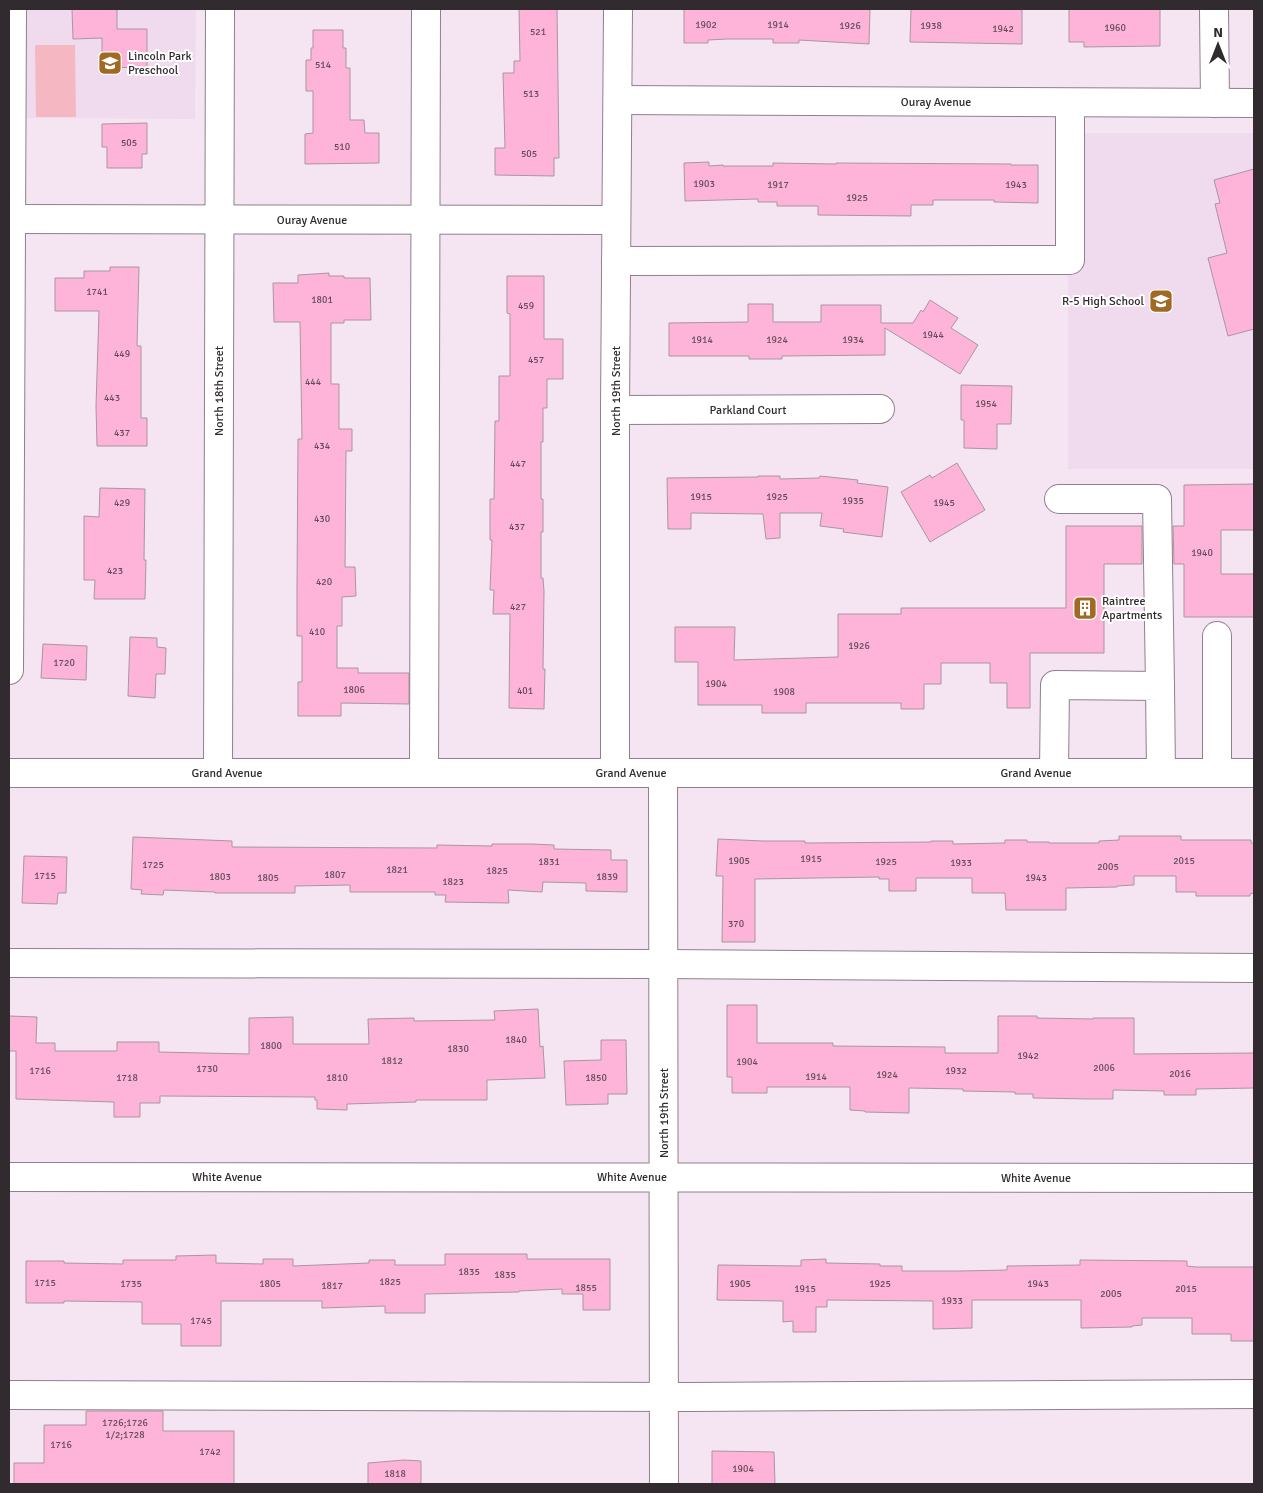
<svg xmlns="http://www.w3.org/2000/svg" width="1263" height="1493" font-family="Signika,sans-serif">
<rect width="100%" height="100%" fill="#f5e5f3"/>
<!-- built -->
<g fill="#f0daee">
<polygon points="24,9 196,9 195,119 24,118"/>
<rect x="1068" y="133" width="186" height="336"/>
</g>
<!-- green -->
<polygon fill="#f5b8c2" points="35,45 75,45 76,117 36,117"/>
<!-- building -->
<g fill="#fdb4d8" stroke="#a9969f">
<polygon points="72,9 117,9 117,29 147,29 147,67 102,68 102,38 73,39"/>
<polygon points="519,9 557,9 559,158 554,158 554,176 495,175 495,148 505,148 503,73 514,73 514,61 520,61"/>
<polygon points="684,9 870,9 869,44 799,40 799,43 773,43 773,39 727,39 708,40 708,43 684,43"/>
<polygon points="911,9 1022,9 1022,44 910,42"/>
<polygon points="1069,9 1160,9 1160,46 1084,47 1084,42 1069,42"/>
<polygon points="313,30 343,30 343,48 346,48 346,68 350,68 350,120 364,120 365,133 379,133 379,163 305,164 305,134 313,133 313,91 306,91 306,60 311,60 311,48 313,48"/>
<polygon points="147,123 147,154 142,154 142,168 107,168 107,147 102,147 102,124"/>
<polygon points="709,162 709,166 723,165 723,166 773,166 773,163 836,164 836,163 1011,164 1011,165 1038,165 1038,203 994,202 994,200 933,200 933,205 911,205 911,216 818,215 818,206 777,206 777,202 758,202 758,199 685,201 684,163"/>
<polygon points="1254,169 1254,329 1228,336 1208,258 1227,253 1215,204 1220,203 1214,180"/>
<polygon points="110,267 139,267 137,346 141,346 141,418 147,418 147,446 97,446 96,406 99,311 55,311 55,278 84,278 84,271 110,271"/>
<polygon points="329,273 329,276 344,276 344,278 370,278 371,320 344,320 344,323 331,323 331,384 339,384 339,429 352,429 352,451 346,451 345,567 355,567 356,596 342,597 342,626 337,626 337,668 358,668 358,673 409,673 409,704 341,703 341,716 298,716 298,682 302,682 302,636 297,636 297,587 298,439 302,439 300,322 274,322 273,283 298,283 298,275"/>
<polygon points="507,276 544,276 544,339 563,339 563,379 547,379 547,408 543,408 543,442 541,442 541,499 543,499 543,532 541,532 541,578 543,578 544,591 543,669 545,669 544,709 509,708 510,614 493,614 494,590 490,590 492,540 490,540 490,499 494,499 495,421 499,421 499,376 510,376 510,314 507,313"/>
<polygon points="930,300 958,318 951,328 978,345 960,374 885,328 885,355 782,356 782,359 749,359 749,356 669,356 669,323 748,322 748,304 773,304 773,322 821,322 821,305 881,305 881,323 913,323 921,310 923,312"/>
<polygon points="961,385 1012,386 1011,424 997,424 997,449 964,448 964,420 961,420"/>
<polygon points="957,463 985,510 930,542 901,492 930,475 932,478"/>
<polygon points="758,476 780,476 780,479 819,478 820,476 858,480 857,483 888,487 882,537 843,532 844,529 820,526 822,513 780,513 780,538 766,539 763,514 691,513 691,529 668,529 667,478 758,477"/>
<polygon points="1254,484 1254,530 1221,530 1221,574 1254,574 1254,617 1184,617 1184,564 1174,564 1173,526 1184,526 1184,485"/>
<polygon points="100,488 145,489 144,560 146,560 145,599 94,599 95,580 84,580 84,516 99,517"/>
<polygon points="1066,526 1142,526 1142,564 1104,564 1104,653 1030,653 1030,708 1007,708 1007,683 990,683 990,663 941,663 941,684 924,684 924,709 901,709 901,703 806,703 806,713 762,713 762,705 698,705 698,662 675,662 675,627 735,627 734,660 838,657 838,614 901,614 901,608 1066,608"/>
<polygon points="130,637 157,638 157,647 166,648 165,674 156,674 155,698 128,696"/>
<polygon points="43,644 87,646 86,680 41,678"/>
<polygon points="1119,836 1181,836 1181,840 1251,840 1251,843 1254,843 1254,893 1250,894 1250,896 1196,896 1196,892 1176,892 1176,876 1134,876 1134,885 1117,886 1117,887 1066,888 1066,910 1006,910 1005,893 972,893 972,878 916,878 916,891 889,891 889,879 879,879 879,877 755,879 755,942 722,942 723,876 716,876 718,839 763,841 805,841 805,843 931,842 931,841 953,841 953,844 1005,843 1005,840 1027,840 1027,842 1049,842 1049,843 1099,843 1099,841 1119,840"/>
<polygon points="133,837 232,841 232,847 437,848 437,845 492,846 492,844 532,844 554,845 554,849 611,850 611,860 627,860 627,892 586,891 586,883 543,882 542,892 508,890 509,903 445,902 446,895 435,895 435,892 350,892 350,885 295,886 295,893 215,893 215,892 164,890 163,895 141,894 142,890 131,889"/>
<polygon points="24,856 67,857 66,893 58,893 57,904 22,903"/>
<polygon points="727,1005 757,1005 757,1043 833,1043 833,1046 945,1047 945,1053 998,1053 998,1016 1037,1016 1037,1018 1093,1019 1093,1018 1134,1018 1134,1054 1254,1053 1254,1088 1196,1089 1196,1095 1164,1095 1164,1091 1113,1090 1113,1099 1090,1099 1033,1098 1033,1094 1015,1094 1015,1092 963,1091 963,1089 909,1088 909,1113 865,1112 865,1111 850,1110 850,1087 767,1087 767,1093 732,1093 732,1077 727,1077"/>
<polygon points="538,1009 540,1047 543,1046 545,1078 487,1080 487,1100 416,1100 416,1102 347,1104 347,1110 317,1109 317,1100 315,1100 315,1097 160,1096 160,1103 140,1103 140,1117 114,1117 114,1102 16,1099 16,1051 9,1051 9,1016 37,1017 36,1043 55,1043 55,1051 117,1051 117,1042 159,1042 159,1052 249,1054 249,1018 293,1017 293,1044 369,1044 368,1019 414,1018 414,1021 495,1020 494,1011"/>
<polygon points="601,1040 626,1040 627,1094 608,1094 608,1104 566,1105 564,1061 601,1060"/>
<polygon points="445,1254 527,1254 527,1259 610,1259 610,1310 583,1310 583,1294 562,1294 562,1289 519,1291 519,1292 425,1294 425,1313 385,1313 385,1306 322,1308 322,1301 221,1301 221,1346 181,1346 181,1324 142,1324 142,1302 64,1301 64,1303 26,1303 26,1261 64,1261 64,1263 123,1264 123,1260 176,1260 176,1256 216,1255 216,1263 263,1264 263,1259 293,1259 293,1266 369,1263 369,1260 395,1260 395,1265 445,1265"/>
<polygon points="826,1259 826,1263 880,1264 880,1266 902,1266 902,1271 960,1271 1007,1270 1007,1266 1080,1265 1080,1260 1187,1261 1187,1266 1196,1267 1254,1267 1254,1341 1231,1341 1231,1334 1192,1334 1192,1318 1142,1318 1142,1325 1132,1326 1132,1327 1081,1328 1081,1300 972,1300 972,1328 933,1329 933,1301 827,1300 827,1307 816,1307 816,1332 793,1332 793,1321 783,1322 783,1301 717,1300 718,1265 801,1266 801,1260"/>
<polygon points="86,1411 163,1411 163,1431 234,1431 234,1484 14,1484 14,1463 44,1463 44,1425 86,1425"/>
<polygon points="712,1451 774,1452 775,1484 712,1484"/>
<polygon points="404,1460 421,1461 421,1484 368,1484 368,1463"/>
</g>
<g fill="none" stroke-linecap="round" stroke-linejoin="round">
<!-- minor casing -->
<g stroke="#8e808d" stroke-width="30">
<g id="minor">
<polyline points="1214,9 1215,103"/>
<polyline points="618,100 1254,103"/>
<polyline points="9,219 616,220"/>
<polyline points="616,261 1070,260 1070,103"/>
<polyline points="615,410 880,409"/>
<polyline points="1059,499 1157,499 1160,686"/>
<polyline points="9,670 12,9"/>
<polyline points="9,773 1254,773"/>
<polyline points="218,773 220,9"/>
<polyline points="424,773 426,9"/>
<polyline points="615,773 615,410 618,9"/>
<polyline points="663,773 664,1484"/>
<polyline points="1054,773 1055,685 1160,686 1161,773"/>
<polyline points="1217,773 1217,636"/>
<polyline points="9,963 664,964 1254,968"/>
<polyline points="9,1177 1254,1178"/>
<polyline points="9,1395 688,1397 1254,1394"/>
</g>
</g>
<!-- minor -->
<use href="#minor" stroke="#fff" stroke-width="28"/>
</g>
<!-- icons -->
<defs>
<g id="school-square" transform="scale(1.25)"><rect x="-9" y="-9" width="18" height="18" rx="4" fill="#a06924" stroke="#fff"/><path d="M0-5L7-2L0 1L-7-2ZM-4 1L0 2.5L4 1V4Q0 6-4 4Z" fill="#fff"/></g>
<g id="building-square" transform="scale(1.25)"><rect x="-9" y="-9" width="18" height="18" rx="4" fill="#a06924" stroke="#fff"/><path d="M-4-6H4V6H1V3H-1V6H-4ZM-2.5-4.3h1.7v1.8h-1.7ZM.8-4.3h1.7v1.8H.8ZM-2.5-1h1.7V.8h-1.7ZM.8-1h1.7V.8H.8Z" fill="#fff"/></g>
</defs>
<g fill-rule="evenodd">
<use href="#school-square" x="110" y="63"/>
<use href="#school-square" x="1161" y="301"/>
<use href="#building-square" x="1085" y="608"/>
</g>
<g text-anchor="middle" stroke-width="4" stroke-linejoin="round" paint-order="stroke">
<!-- number labels -->
<g font-size="10" fill="#644d5a">
<text x="706" y="28">1902</text>
<text x="778" y="28">1914</text>
<text x="850" y="29">1926</text>
<text x="931" y="29">1938</text>
<text x="1115" y="31">1960</text>
<text x="1003" y="32">1942</text>
<text x="538" y="35">521</text>
<text x="323" y="68">514</text>
<text x="531" y="97">513</text>
<text x="129" y="146">505</text>
<text x="342" y="150">510</text>
<text x="529" y="157">505</text>
<text x="704" y="187">1903</text>
<text x="778" y="188">1917</text>
<text x="1016" y="188">1943</text>
<text x="857" y="201">1925</text>
<text x="97" y="295">1741</text>
<text x="322" y="303">1801</text>
<text x="526" y="309">459</text>
<text x="933" y="338">1944</text>
<text x="702" y="343">1914</text>
<text x="777" y="343">1924</text>
<text x="853" y="343">1934</text>
<text x="122" y="357">449</text>
<text x="536" y="363">457</text>
<text x="313" y="385">444</text>
<text x="112" y="401">443</text>
<text x="986" y="407">1954</text>
<text x="122" y="436">437</text>
<text x="322" y="449">434</text>
<text x="518" y="467">447</text>
<text x="701" y="500">1915</text>
<text x="777" y="500">1925</text>
<text x="853" y="504">1935</text>
<text x="122" y="506">429</text>
<text x="944" y="506">1945</text>
<text x="322" y="522">430</text>
<text x="517" y="530">437</text>
<text x="1202" y="556">1940</text>
<text x="115" y="574">423</text>
<text x="324" y="585">420</text>
<text x="518" y="610">427</text>
<text x="317" y="635">410</text>
<text x="859" y="649">1926</text>
<text x="64" y="666">1720</text>
<text x="716" y="687">1904</text>
<text x="354" y="693">1806</text>
<text x="525" y="694">401</text>
<text x="784" y="695">1908</text>
<text x="811" y="862">1915</text>
<text x="739" y="864">1905</text>
<text x="1184" y="864">2015</text>
<text x="549" y="865">1831</text>
<text x="886" y="865">1925</text>
<text x="961" y="866">1933</text>
<text x="153" y="868">1725</text>
<text x="1108" y="870">2005</text>
<text x="397" y="873">1821</text>
<text x="497" y="874">1825</text>
<text x="335" y="878">1807</text>
<text x="45" y="879">1715</text>
<text x="220" y="880">1803</text>
<text x="607" y="880">1839</text>
<text x="268" y="881">1805</text>
<text x="1036" y="881">1943</text>
<text x="453" y="885">1823</text>
<text x="736" y="927">370</text>
<text x="516" y="1043">1840</text>
<text x="271" y="1049">1800</text>
<text x="458" y="1052">1830</text>
<text x="1028" y="1059">1942</text>
<text x="392" y="1064">1812</text>
<text x="747" y="1065">1904</text>
<text x="1104" y="1071">2006</text>
<text x="207" y="1072">1730</text>
<text x="40" y="1074">1716</text>
<text x="956" y="1074">1932</text>
<text x="1180" y="1077">2016</text>
<text x="887" y="1078">1924</text>
<text x="816" y="1080">1914</text>
<text x="127" y="1081">1718</text>
<text x="337" y="1081">1810</text>
<text x="596" y="1081">1850</text>
<text x="469" y="1275">1835</text>
<text x="505" y="1278">1835</text>
<text x="390" y="1285">1825</text>
<text x="45" y="1286">1715</text>
<text x="131" y="1287">1735</text>
<text x="270" y="1287">1805</text>
<text x="740" y="1287">1905</text>
<text x="880" y="1287">1925</text>
<text x="1038" y="1287">1943</text>
<text x="332" y="1289">1817</text>
<text x="586" y="1291">1855</text>
<text x="805" y="1292">1915</text>
<text x="1186" y="1292">2015</text>
<text x="1111" y="1297">2005</text>
<text x="952" y="1304">1933</text>
<text x="201" y="1324">1745</text>
<text x="125" y="1426">1726;1726<tspan x="125" dy="12">1/2;1728</tspan></text>
<text x="61" y="1448">1716</text>
<text x="210" y="1455">1742</text>
<text x="743" y="1472">1904</text>
<text x="395" y="1477">1818</text>
</g>
<!-- poi labels -->
<g font-size="12" fill="#312b30" stroke="#fff" text-anchor="start">
<text x="128" y="60">Lincoln Park<tspan x="128" dy="14">Preschool</tspan></text>
<text x="1144" y="305" text-anchor="end">R-5 High School</text>
<text x="1102" y="605">Raintree<tspan x="1102" dy="14">Apartments</tspan></text>
</g>
<!-- street labels -->
<g font-size="12" fill="#312b30" stroke="#fff">
<text x="936" y="106">Ouray Avenue</text>
<text x="312" y="224">Ouray Avenue</text>
<text transform="translate(219 391) rotate(-90)" y="4">North 18th Street</text>
<text transform="translate(616 391) rotate(-90)" y="4">North 19th Street</text>
<text x="748" y="414">Parkland Court</text>
<text x="227" y="777">Grand Avenue</text>
<text x="631" y="777">Grand Avenue</text>
<text x="1036" y="777">Grand Avenue</text>
<text transform="translate(664 1113) rotate(-90)" y="4">North 19th Street</text>
<text x="227" y="1181">White Avenue</text>
<text x="632" y="1181">White Avenue</text>
<text x="1036" y="1182">White Avenue</text>
</g>
</g>
<!-- border -->
<rect width="1263" height="1493" fill="none" stroke="#312b30" stroke-width="20"/>
<!-- north arrow -->
<g transform="translate(1218 45)" stroke="#ffffff" stroke-width="4" paint-order="stroke">
<path d="M0-4L9 19L0 12L-9 19Z" fill="#312b30"/>
<text y="-8" font-size="14" font-weight="bold" text-anchor="middle" fill="#312b30">N</text>
</g>
</svg>
